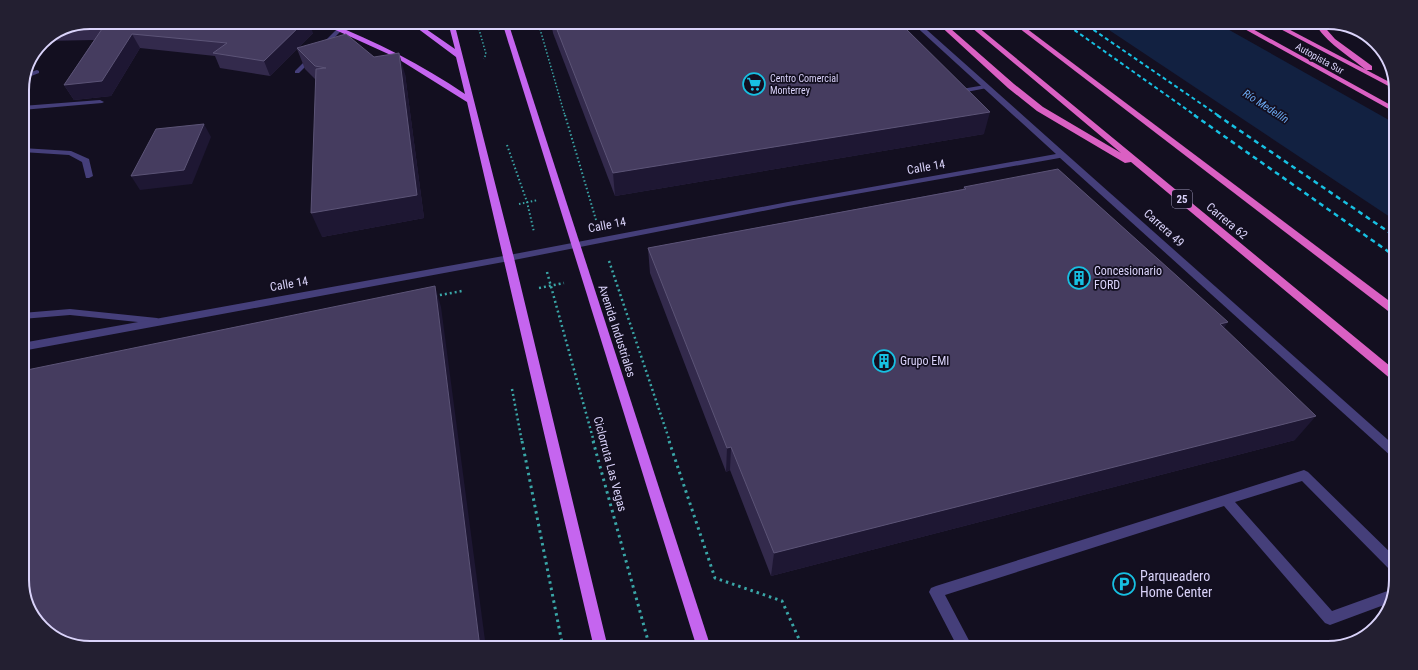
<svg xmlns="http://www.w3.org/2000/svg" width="1418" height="670" font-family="'Roboto Condensed',sans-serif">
<rect width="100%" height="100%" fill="#130f20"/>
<!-- water -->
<polygon fill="#122141" points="1097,22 1215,22 1396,124 1396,221"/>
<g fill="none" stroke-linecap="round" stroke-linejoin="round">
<!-- path-far3 -->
<g stroke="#3aa6a7" stroke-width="1.5" stroke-dasharray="1.5 2" stroke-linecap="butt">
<polyline points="477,22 486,54 484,59"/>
<polyline points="538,22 565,116"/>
</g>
<!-- path-far2 -->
<g stroke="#3aa6a7" stroke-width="2" stroke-dasharray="1.5 2.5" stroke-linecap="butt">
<polyline points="565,115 596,220"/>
<polyline points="507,145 527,202 534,232"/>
<polyline points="519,204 538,200"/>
</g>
<!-- path-far1 -->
<g stroke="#3aa6a7" stroke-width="2.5" stroke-dasharray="2 3" stroke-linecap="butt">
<polyline points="609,261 670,442"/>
<polyline points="547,272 594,442"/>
<polyline points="539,288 564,283"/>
<polyline points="435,296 462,291"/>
<polyline points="512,389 522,442"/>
</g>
<!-- path -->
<g stroke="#3aa6a7" stroke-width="3" stroke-dasharray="2.5 4" stroke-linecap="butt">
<polyline points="522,441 563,648"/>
<polyline points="593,441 650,648"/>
<polyline points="669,441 715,578 782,601 803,648"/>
</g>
<!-- service -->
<g fill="#453f7a" fill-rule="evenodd">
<polygon points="338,28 343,29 299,73 295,73 295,71"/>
<polygon points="37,70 39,71 39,73 26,78 28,73"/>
<polygon points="985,85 987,86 987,88 956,94 953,92 956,90"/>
<polygon points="100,100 104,102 102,103 22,110 22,106"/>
<polygon points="22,148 71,151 89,159 93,176 89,178 86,178 82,162 69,155 22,152"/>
<polygon points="1304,470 1308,472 1396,558 1396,573 1391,571 1302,481 1235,502 1332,611 1393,589 1392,602 1330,625 1325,623 1224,506 945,595 973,648 958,648 929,592 931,588 936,586"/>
</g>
<!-- minor -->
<g fill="#453f7a" fill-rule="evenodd">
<polygon points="1059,153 1065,153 1396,447 1396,459 1392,457 1059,157"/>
<polygon points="70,309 157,318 162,321 157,324 70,315 22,319 22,313"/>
</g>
<!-- tertiary -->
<polygon fill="#453f7a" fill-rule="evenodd" points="911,22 918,22 1065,153 1065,157 788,206 509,261 22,351 22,343 509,255 788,202 1056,154"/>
<!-- primary -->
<g fill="#c565ef" fill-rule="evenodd">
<path d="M318 22H326C376 41 422 65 465 94L456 57 409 22H416L455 49 448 22H454L514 258 608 648H594L467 102 395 57Z"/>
<polygon points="502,22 508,22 711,648 697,648"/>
</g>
<!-- trunk -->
<g fill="#da60c3" fill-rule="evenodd">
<polygon points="936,22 943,22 1014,84 1043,107 1121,153 965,22 972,22 1396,371 1396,381 1392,380 1131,162 1125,163 1037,111 1008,88"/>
<polygon points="1011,22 1018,22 1396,306 1396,315 1392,314"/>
<polygon points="1232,22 1240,22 1396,108 1396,113"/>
<polygon points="1267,22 1275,22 1395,85 1396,90"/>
<path d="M1314 22H1320L1335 39 1372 66V70H1366C1348 55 1326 43 1314 22Z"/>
</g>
<!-- rail-far1 -->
<g stroke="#17c0e2" stroke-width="2" stroke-dasharray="4 3" stroke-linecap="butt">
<polyline points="1063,22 1196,116"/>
<polyline points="1082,22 1219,116"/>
</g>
<!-- rail -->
<g stroke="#17c0e2" stroke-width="2.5" stroke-dasharray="5 4" stroke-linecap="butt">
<polyline points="1194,115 1396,257"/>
<polyline points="1217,115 1396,237"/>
</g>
</g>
<!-- wall -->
<g fill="#332a4c">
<polygon points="90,22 313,33 298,48 374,57 405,74 424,218 322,237 316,80 305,69 297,49 270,76 220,68 215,56 140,48 111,96 74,100 64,85 94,40 43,41 64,27"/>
<polygon points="551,22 899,22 984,134 615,196 553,33"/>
<polygon points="964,187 1224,328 1295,440 771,576 730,470 726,472 650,273 648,248 963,189"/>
</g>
<!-- shaded-wall -->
<g fill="#1e1733">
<polygon points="304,22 309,22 313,33 270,76 264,61"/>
<polygon points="132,34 140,48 111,96 74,100 64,85"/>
<polygon points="399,53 405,74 424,218 322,237 311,213"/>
<polygon points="990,112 984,134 615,196 613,173"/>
<polygon points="204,124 211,137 192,184 140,190 131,176"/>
<polygon points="435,286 441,307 486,648 480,648"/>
<polygon points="1228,322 1212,346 1220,324"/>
<polygon points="1316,416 1295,440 771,576 774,553"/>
<polygon points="731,447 730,470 726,472 727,448"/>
</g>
<!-- building -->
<g fill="#453c5f" stroke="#5c5477">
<polygon points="90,22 304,22 264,61 213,53 227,43 132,34 102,81 64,85 104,26 69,26"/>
<polygon points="554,22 899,22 990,112 613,173"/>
<polygon points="346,34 374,57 399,53 417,195 311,213 316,69 326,68 315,66 297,48"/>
<polygon points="204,124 184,170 131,176 156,129"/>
<polygon points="1058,169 1228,322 1220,324 1316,416 774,553 731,447 727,448 648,248 966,189 964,187"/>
<polygon points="435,286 480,648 90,648 64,643 34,618 22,584 22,371"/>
</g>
<!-- icons -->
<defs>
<g id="supermarket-ring" transform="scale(1.15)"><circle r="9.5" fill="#130f20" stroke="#17c0e2" stroke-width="1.5"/><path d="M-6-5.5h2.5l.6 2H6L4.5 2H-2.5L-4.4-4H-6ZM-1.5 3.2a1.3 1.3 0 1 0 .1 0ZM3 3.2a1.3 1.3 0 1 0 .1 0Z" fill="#17c0e2"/></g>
<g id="building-ring" transform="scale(1.15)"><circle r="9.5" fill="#130f20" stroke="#17c0e2" stroke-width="1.5"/><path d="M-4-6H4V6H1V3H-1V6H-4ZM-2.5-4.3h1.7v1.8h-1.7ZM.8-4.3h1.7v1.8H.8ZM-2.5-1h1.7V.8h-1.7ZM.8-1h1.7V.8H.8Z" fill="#17c0e2"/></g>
<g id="parking-ring" transform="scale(1.15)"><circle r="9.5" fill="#130f20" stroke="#17c0e2" stroke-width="1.5"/><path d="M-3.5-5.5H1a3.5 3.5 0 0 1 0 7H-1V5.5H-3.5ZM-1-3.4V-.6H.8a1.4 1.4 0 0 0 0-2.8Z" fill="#17c0e2"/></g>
</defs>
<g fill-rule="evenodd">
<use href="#supermarket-ring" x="754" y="84"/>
<use href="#building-ring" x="1079" y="278"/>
<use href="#building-ring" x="884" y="361"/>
<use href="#parking-ring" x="1124" y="584"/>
</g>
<g text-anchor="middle" stroke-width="3.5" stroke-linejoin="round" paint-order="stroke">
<!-- far-street labels -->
<g font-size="10" fill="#dad3fa" stroke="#130f20">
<text transform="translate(1320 58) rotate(29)" y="4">Autopista Sur</text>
</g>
<!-- far-poi labels -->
<g font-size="10" fill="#dad3fa" stroke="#130f20" text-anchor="start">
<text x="770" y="82">Centro Comercial<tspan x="770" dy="12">Monterrey</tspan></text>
</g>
<!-- far-water labels -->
<g font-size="11" font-style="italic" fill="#6ba9f0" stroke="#130f20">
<text transform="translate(1266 106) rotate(33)" y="4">Río Medellín</text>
</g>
<!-- shield labels -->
<rect fill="#130f20" stroke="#9e98b9" stroke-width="1" x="1172" y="190" width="20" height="18" rx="3"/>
<g font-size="11" font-weight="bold" fill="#dad3fa">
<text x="1182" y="203">25</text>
</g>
<!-- street labels -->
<g font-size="12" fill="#dad3fa" stroke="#130f20">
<text transform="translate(926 167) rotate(-10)" y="4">Calle 14</text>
<text transform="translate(1227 221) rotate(40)" y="4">Carrera 62</text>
<text transform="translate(607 225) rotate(-11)" y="4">Calle 14</text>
<text transform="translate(1164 228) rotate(42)" y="4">Carrera 49</text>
<text transform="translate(289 284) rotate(-10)" y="4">Calle 14</text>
<text transform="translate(617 331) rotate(72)" y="4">Avenida Industriales</text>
<text transform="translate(610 464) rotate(75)" y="4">Ciclorruta Las Vegas</text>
</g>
<!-- poi labels -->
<g font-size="12" fill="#dad3fa" stroke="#130f20" text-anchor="start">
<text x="1094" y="275">Concesionario<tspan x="1094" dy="14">FORD</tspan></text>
<text x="900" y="365">Grupo EMI</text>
</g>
<!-- near-poi labels -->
<g font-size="14" fill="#dad3fa" stroke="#130f20" text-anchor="start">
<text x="1140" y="581">Parqueadero<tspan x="1140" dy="16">Home Center</tspan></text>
</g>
</g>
<!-- crop -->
<path d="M0 0H1418V670H0ZM90 29H1328A61 61 0 0 1 1389 90V580A61 61 0 0 1 1328 641H90A61 61 0 0 1 29 580V90A61 61 0 0 1 90 29Z" fill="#231f31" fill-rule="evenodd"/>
<path fill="none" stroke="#dad3fa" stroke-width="2" d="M90 29H1328A61 61 0 0 1 1389 90V580A61 61 0 0 1 1328 641H90A61 61 0 0 1 29 580V90A61 61 0 0 1 90 29Z"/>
</svg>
